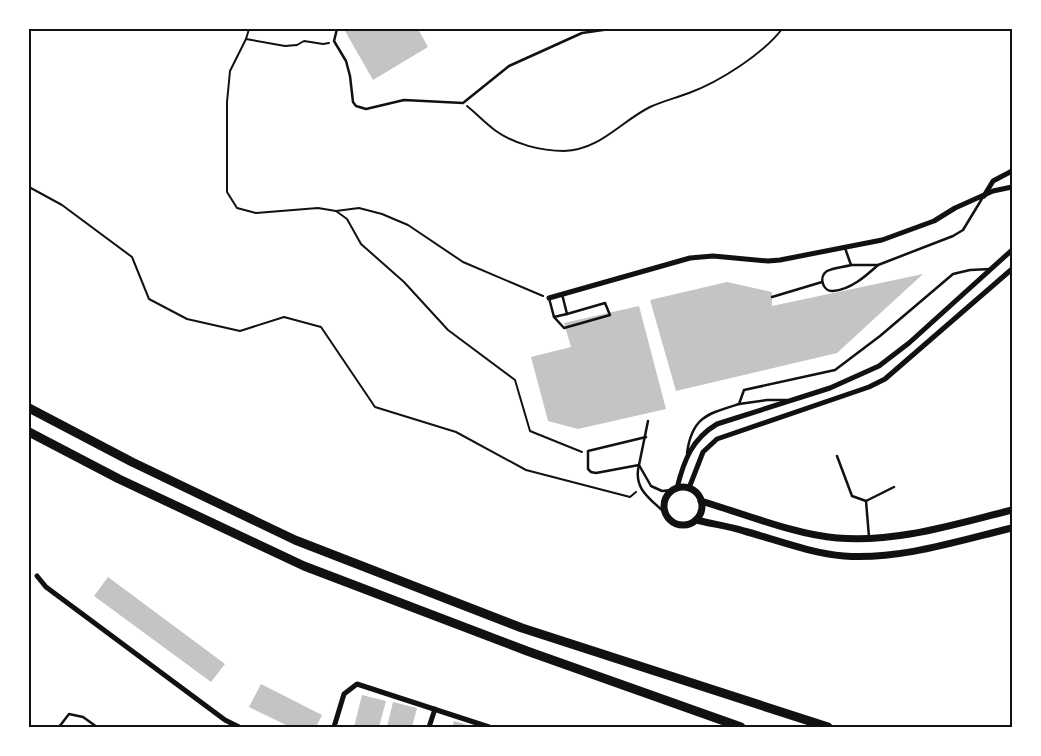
<svg xmlns="http://www.w3.org/2000/svg" width="1041" height="756" font-family="Jost,sans-serif">
<rect width="100%" height="100%" fill="#fff"/>
<!-- building -->
<g fill="#c4c4c4">
<polygon points="348,29 418,29 428,47 373,80 345,31"/>
<polygon points="923,274 837,353 676,391 650,300 727,282 772,292 772,306"/>
<polygon points="639,306 666,409 578,429 548,421 531,357 571,347 564,323"/>
<polygon points="108,577 225,664 211,682 94,596"/>
<polygon points="261,684 322,715 316,727 290,727 249,707"/>
<polygon points="362,695 386,701 379,727 354,727"/>
<polygon points="393,702 417,708 412,727 387,727"/>
<polygon points="454,721 474,727 452,727"/>
</g>
<g fill="none" stroke-linecap="round" stroke-linejoin="round">
<!-- path -->
<g stroke="#111" stroke-width="2">
<polyline points="249,29 246,39 230,71 227,102 227,192 237,208 256,213 318,208 336,211 347,219 361,244 404,282 448,330 515,380 530,431 582,452"/>
<polyline points="246,39 285,46 297,45 304,41 323,44 329,43"/>
<path d="M467 106C477 114 485 123 496 131 514 144 541 151 564 151 600 150 620 122 650 107 663 101 676 98 689 93 719 82 763 54 782 29"/>
<polyline points="29,187 62,205 132,257 149,299 187,319 240,331 284,317 321,327 375,407 456,432 526,470 630,497 636,492"/>
<polyline points="336,211 359,208 382,214 408,225 463,262 543,296"/>
</g>
<!-- service -->
<g stroke="#111" stroke-width="2.5">
<polyline points="337,29 334,41 346,61 350,76 353,102 356,106 366,109 404,100 463,103 509,66 582,33 610,29"/>
<polyline points="845,248 851,265 878,265 953,236 963,230 983,197"/>
<path d="M851 265C844 267 833 268 827 271 818 277 823 292 833 291 850 290 866 276 878 265"/>
<polyline points="772,297 822,282"/>
<polyline points="549,298 554,317 564,328 610,315 605,303 567,314 562,294"/>
<polyline points="554,317 567,314"/>
<polyline points="739,404 767,400 787,400"/>
<polyline points="648,421 639,465 651,486 662,491 672,490"/>
<path d="M646 437 588 451V469L591 472 596 473 639 465C633 488 649 498 664 512"/>
<path d="M687 453C692 417 707 414 739 404L744 390 835 370 880 336 953 274 970 270 990 269"/>
<polyline points="837,456 852,496 866,501 869,537"/>
<polyline points="866,501 894,487"/>
<polyline points="59,727 69,714 83,717 97,727"/>
</g>
<!-- minor -->
<g stroke="#111" stroke-width="5">
<polyline points="984,196 993,181 1012,171"/>
<polyline points="549,298 690,258 713,256 768,261 780,260 882,240 934,221 955,208 993,191 1012,187"/>
<path d="M677 488C684 460 692 439 717 424L830 388 879 366 909 343 1012 250"/>
<polyline points="689,488 703,452 717,439 869,387 885,379 1012,269"/>
<polyline points="37,576 46,587 225,720 239,727"/>
<polyline points="334,727 344,694 357,684 489,727"/>
<polyline points="429,727 435,709"/>
</g>
<!-- secondary -->
<g stroke="#111" stroke-width="7">
<circle cx="683" cy="506" r="19"/>
<path d="M701 501C742 513 796 535 837 538 897 543 955 524 1012 510"/>
<path d="M696 520C712 524 728 526 744 531 777 540 810 553 844 556 900 560 958 541 1012 528"/>
</g>
<!-- motorway -->
<g stroke="#111" stroke-width="9">
<polyline points="29,408 132,462 295,540 522,628 828,727"/>
<polyline points="29,432 119,479 304,566 527,651 741,727"/>
</g>
</g>
<!-- border -->
<rect width="1041" height="756" fill="none" stroke="#ffffff" stroke-width="60"/>
<rect x="30" y="30" width="981" height="696" fill="none" stroke="#111" stroke-width="2"/>
</svg>
